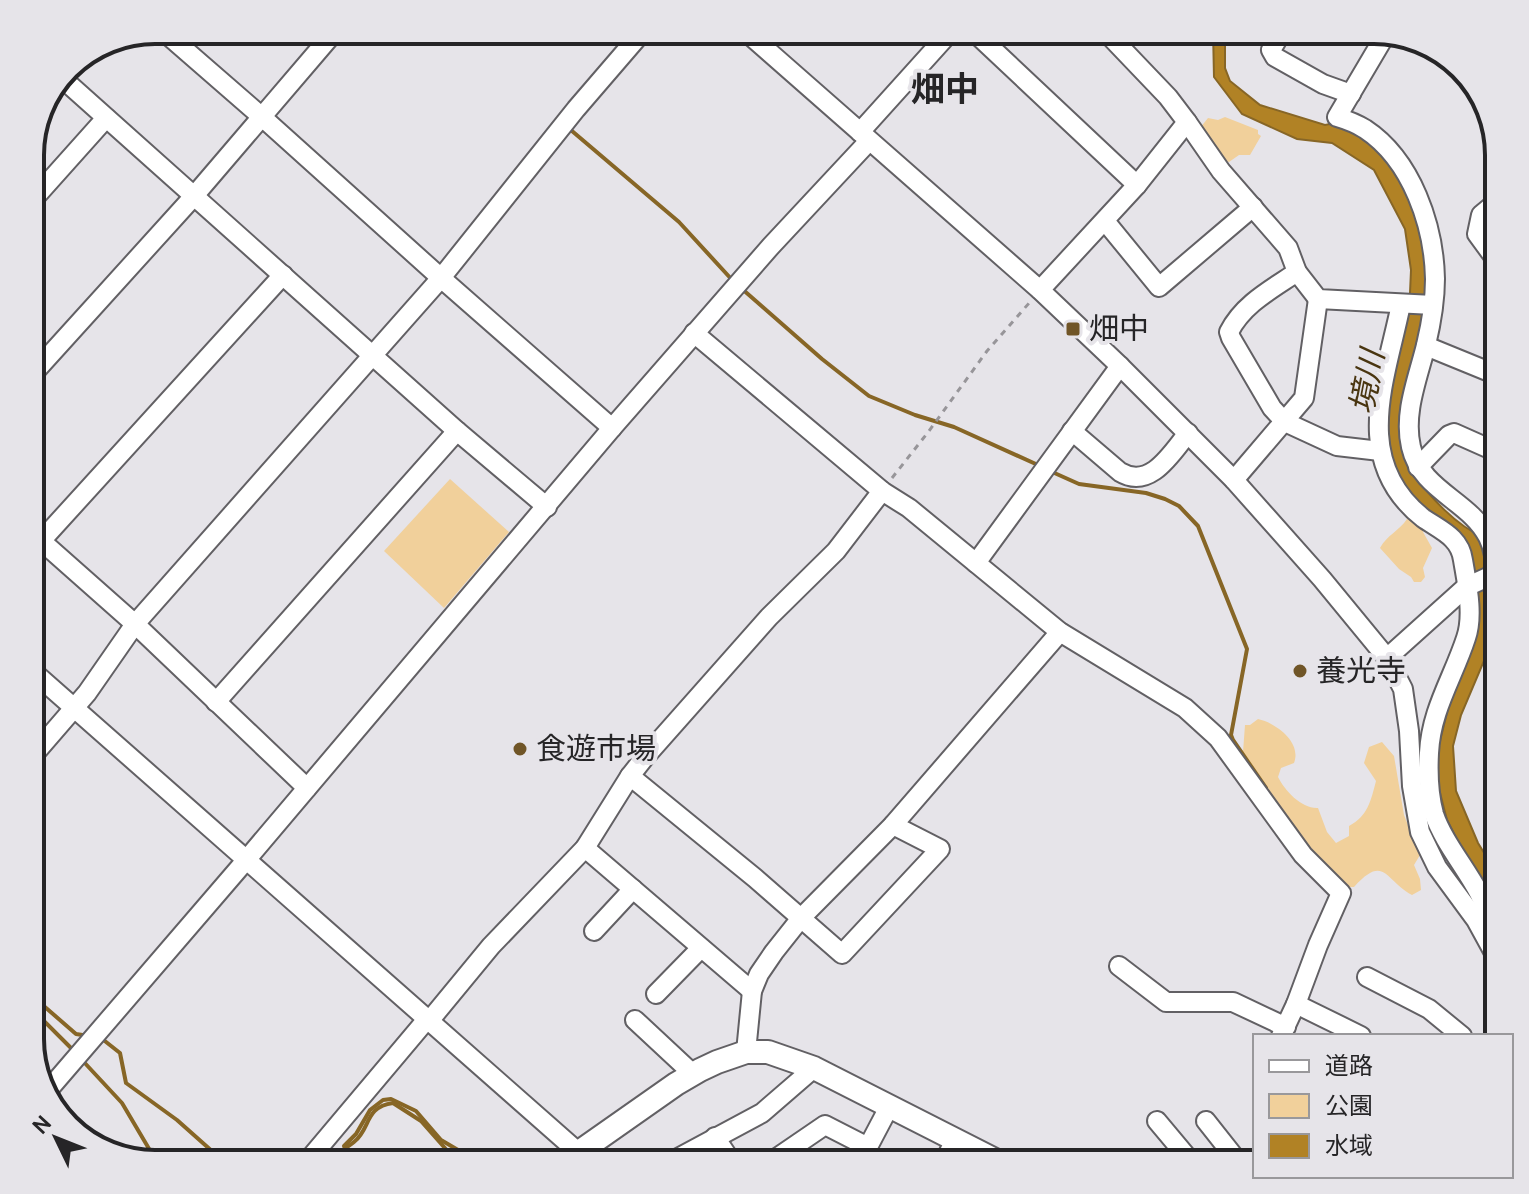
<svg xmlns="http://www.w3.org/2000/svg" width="1529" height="1194" font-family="Cabin,'Noto Sans JP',sans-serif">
<rect width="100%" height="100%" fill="#e6e4e9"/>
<!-- green -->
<g fill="#f1d09b">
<polygon points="1225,117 1258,130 1258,134 1261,136 1250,155 1239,155 1229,162 1225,161 1200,128 1208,118 1218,120"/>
<polygon points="450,479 509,532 444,608 384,551"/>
<path d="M1407 519 1424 523 1423 532 1432 548 1423 568 1425 577 1421 582H1414L1411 577 1399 569 1380 548C1387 535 1399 531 1407 519Z"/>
<path d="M1258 719C1276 723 1302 742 1294 763L1281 768 1278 777C1285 791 1302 809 1318 808L1327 832 1336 843 1349 836V826C1368 816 1371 800 1376 781L1364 763 1369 747 1382 742 1394 756 1404 815 1420 855 1414 865 1420 879 1421 890 1412 895C1385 881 1385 853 1354 887H1348L1298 836 1243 752 1245 725H1250Z"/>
</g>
<!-- water -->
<path fill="#b18225" stroke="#876626" stroke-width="2" d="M1213 30H1229L1225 44V68L1230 81 1260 105 1325 125 1340 122 1375 144 1401 176 1423 236 1428 283 1425 309 1407 389 1415 474C1428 496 1458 527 1482 536L1490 565 1495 601 1489 649 1461 715 1453 746 1456 791 1478 843 1499 877V922L1447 820 1437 781V753L1455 680 1477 633 1478 609 1471 553 1415 502 1399 478 1386 437 1389 391 1410 293 1411 270 1405 229 1374 170 1332 143 1297 139 1242 114 1214 77Z"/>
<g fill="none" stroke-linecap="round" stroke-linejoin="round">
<!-- stream -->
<g stroke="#876626" stroke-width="4">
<polyline points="572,131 679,222 734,282"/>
<polyline points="741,288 822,359 869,396 915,415 954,427 1038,465"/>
<polyline points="1050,471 1079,484 1146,493 1165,499 1179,506 1198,526 1247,649 1231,735 1233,740 1266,788"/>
<polyline points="30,994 76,1034 89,1036"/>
<polyline points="30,1007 73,1050"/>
<polyline points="101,1038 120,1053 126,1083 177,1120 213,1152 233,1164"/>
<polyline points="82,1060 122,1103 158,1164"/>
<polyline points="344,1146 356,1134 370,1110 383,1100 391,1099 416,1111 441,1140 458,1150 473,1164"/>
<polyline points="598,1158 617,1164"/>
<path d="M321 1164C332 1155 343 1151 354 1142 371 1129 364 1107 393 1103L421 1121 459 1164"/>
</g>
<!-- minor casing -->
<g stroke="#626064" stroke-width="22">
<g id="minor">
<polyline points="162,30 262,117 441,278 612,428"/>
<polyline points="744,30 1040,290 1120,366 1234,480 1322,579 1387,658 1403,689 1409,731 1412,786 1420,832 1437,867 1476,920 1499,962"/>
<polyline points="972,30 1137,185"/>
<polyline points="1283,30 1271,50 1275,57 1323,84 1351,94"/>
<path d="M1386 34 1337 117C1347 120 1357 124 1365 129 1412 160 1434 226 1435 279 1435 301 1431 324 1426 345 1418 378 1403 413 1411 447 1421 491 1469 500 1488 537 1494 549 1495 561 1496 573"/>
<polyline points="63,79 457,431 547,507"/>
<polyline points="1482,95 1487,102"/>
<polyline points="1187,122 1221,171 1288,248 1297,272 1318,299 1433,305"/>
<polyline points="860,132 952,30"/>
<polyline points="30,203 106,118"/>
<polyline points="1105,221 1159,287 1253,207"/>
<polyline points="1499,264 1477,234 1481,215 1499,200"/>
<path d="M1297 272C1272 289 1243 304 1229 332L1231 338 1272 408 1285 422 1337 446 1380 451"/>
<polyline points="1040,290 1137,185 1187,122 1168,97 1104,30"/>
<path d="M1401 304C1386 379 1350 460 1423 518 1440 530 1460 537 1463 560 1467 584 1474 615 1466 638 1453 678 1431 710 1429 753 1428 772 1429 796 1434 814 1443 841 1466 868 1479 893 1487 908 1490 923 1494 939"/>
<polyline points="694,333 882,491 909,508 1060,632 1185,708 1218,738 1303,855 1341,893 1318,945 1296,1004 1281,1036"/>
<polyline points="1426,346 1497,375"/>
<polyline points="30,377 194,196 336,30"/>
<path d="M1072 431 1120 472C1150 490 1171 454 1188 433"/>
<polyline points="1418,467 1449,435 1454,433 1499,453"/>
<polyline points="1234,480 1304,398 1318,299"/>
<polyline points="30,531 135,624 307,788"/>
<polyline points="41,541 283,275"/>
<polyline points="976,563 1120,366"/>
<polyline points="1387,658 1466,587 1499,572"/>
<polyline points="30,669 578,1152 594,1164"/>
<polyline points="216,702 457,431"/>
<polyline points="30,759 87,693 135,624 441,278 576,109 644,30"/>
<polyline points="630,776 755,878 842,954 940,849 893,825"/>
<polyline points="585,848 752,991"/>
<polyline points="594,931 633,889"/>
<polyline points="1119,966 1166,1002 1233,1002 1286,1027"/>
<polyline points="1367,977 1429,1009 1462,1036"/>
<polyline points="656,994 701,948"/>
<polyline points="1296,1004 1361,1036"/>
<polyline points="430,1020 491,946 585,848 630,776 645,757 769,617 836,551 882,491"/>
<polyline points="635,1020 693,1074"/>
<polyline points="746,1052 752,991 759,974 774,952 801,918 893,825 1060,632"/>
<polyline points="50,1088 247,859 612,428 771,246 869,141"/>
<polyline points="1157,1121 1193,1164"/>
<polyline points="1206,1121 1240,1164"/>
<polyline points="715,1137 733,1164"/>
<polyline points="305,1164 428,1018"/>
<polyline points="667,1164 762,1113 814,1068"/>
<polyline points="768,1164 825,1125 868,1147"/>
<polyline points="859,1164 889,1107"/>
<polyline points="943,1164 955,1140"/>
</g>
</g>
<!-- major casing -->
<g stroke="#626064" stroke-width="26">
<polyline id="major" points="562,1164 676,1084 700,1070 717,1062 746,1052 768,1052 814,1068 1003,1164"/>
</g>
<!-- path -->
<polyline stroke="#979599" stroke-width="3" stroke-dasharray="6 6" stroke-linecap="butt" points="892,478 929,431 987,351 1030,302"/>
<!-- minor -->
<use href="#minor" stroke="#fff" stroke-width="18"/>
<!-- major -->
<use href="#major" stroke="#fff" stroke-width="22"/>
</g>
<!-- markers -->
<g fill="#705527" stroke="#e6e4e9" stroke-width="3">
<rect x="1065" y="321" width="16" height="16" rx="4"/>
<circle cx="1300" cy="671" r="8"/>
<circle cx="520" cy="749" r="8"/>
</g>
<g text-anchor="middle" stroke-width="8" stroke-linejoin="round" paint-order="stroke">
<!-- poi labels -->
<g font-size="30" fill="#262527" stroke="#e6e4e9" text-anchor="start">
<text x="1089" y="339">畑中</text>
<text x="1316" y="681">養光寺</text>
<text x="536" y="759">食遊市場</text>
</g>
<!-- water labels -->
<g font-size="32" font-style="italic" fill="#493510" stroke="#e6e4e9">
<text transform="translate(1367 382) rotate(-79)" y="11">境川</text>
</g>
<!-- quarter labels -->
<g font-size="34" font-weight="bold" fill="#262527" stroke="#e6e4e9">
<text x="945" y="101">畑中</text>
</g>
</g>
<!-- crop -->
<path d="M0 0H1529V1194H0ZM155 44H1374A111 111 0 0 1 1485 155V1039A111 111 0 0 1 1374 1150H155A111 111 0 0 1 44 1039V155A111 111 0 0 1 155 44Z" fill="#e6e4e9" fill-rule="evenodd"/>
<path fill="none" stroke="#262527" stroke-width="4" d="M155 44H1374A111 111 0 0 1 1485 155V1039A111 111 0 0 1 1374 1150H155A111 111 0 0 1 44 1039V155A111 111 0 0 1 155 44Z"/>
<!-- legend -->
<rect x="1253" y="1034" width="260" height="144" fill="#e6e4e9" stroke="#99989b" stroke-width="2"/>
<rect x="1269" y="1060" width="40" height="12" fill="#ffffff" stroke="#99989b" stroke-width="2"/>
<text x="1325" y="1074" font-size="24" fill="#262527">道路</text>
<rect x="1269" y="1094" width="40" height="24" fill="#f1d09b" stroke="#99989b" stroke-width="2"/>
<text x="1325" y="1114" font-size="24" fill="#262527">公園</text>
<rect x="1269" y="1134" width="40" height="24" fill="#b18225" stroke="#99989b" stroke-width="2"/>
<text x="1325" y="1154" font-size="24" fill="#262527">水域</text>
<!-- north arrow -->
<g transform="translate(56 1138) rotate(313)" stroke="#e6e4e9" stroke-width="6" paint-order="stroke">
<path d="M0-6L14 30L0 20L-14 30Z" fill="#262527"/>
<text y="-12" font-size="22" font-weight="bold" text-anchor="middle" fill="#262527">N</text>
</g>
</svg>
